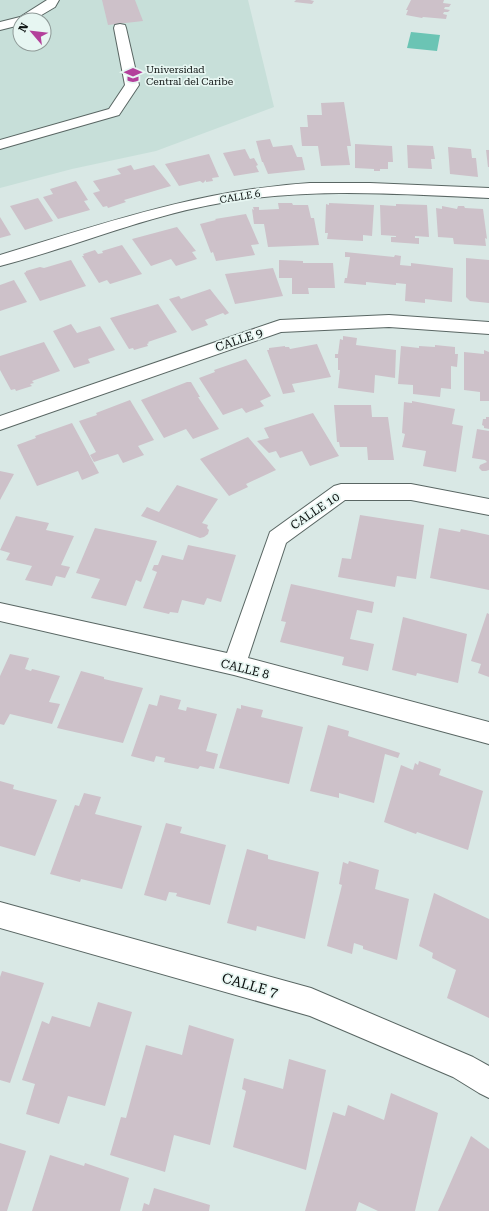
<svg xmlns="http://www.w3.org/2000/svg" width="489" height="1211" font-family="'Roboto Serif',serif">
<rect width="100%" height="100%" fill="#d9e8e5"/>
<!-- built -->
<path fill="#c7dfd9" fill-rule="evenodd" d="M0 0H248L274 107 156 151 72 169 0 188ZM20 20H44V44H20Z"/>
<!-- green -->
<polygon fill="#6bc4b4" points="411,32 440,35 437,51 407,48"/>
<!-- building -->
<g fill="#cdc1c9">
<polygon points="102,0 135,0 143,21 108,25"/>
<polygon points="296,0 310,0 314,1 312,4 294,2"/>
<polygon points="411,0 444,0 443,3 451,4 449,7 445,7 444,9 450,10 448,12 444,12 443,14 447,15 446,19 423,17 422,18 406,15 408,10 406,10"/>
<polygon points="344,102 351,146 347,146 350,165 321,166 318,146 302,146 300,127 308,127 307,115 322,115 321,103"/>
<polygon points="270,139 273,147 292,145 297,157 302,157 305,170 268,174 263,162 262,162 256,141"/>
<polygon points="355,144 392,146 393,162 388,162 388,169 380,169 380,171 374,171 374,169 355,168"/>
<polygon points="407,145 433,146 435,159 431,159 432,169 408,168"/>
<polygon points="448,147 471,149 472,158 476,158 478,177 450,174"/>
<polygon points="245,149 250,159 254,158 258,165 256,166 259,172 234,176 223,153"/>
<polygon points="486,150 489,150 489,167 488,167"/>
<polygon points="209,154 219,177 212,178 213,181 206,182 206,180 203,183 200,181 179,186 165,164"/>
<polygon points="131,165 134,170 154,165 171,186 124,200 126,202 108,208 107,206 103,207 93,193 100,191 93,181 121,174 117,169"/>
<polygon points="76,181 88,200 84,201 90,210 58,219 43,197 53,194 50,189"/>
<polygon points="38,198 53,221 25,230 10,206"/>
<polygon points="278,203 292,203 293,205 308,205 311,218 314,218 319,245 268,247 264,224 254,224 252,209 254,210 253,207 259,207 259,210 279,209"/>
<polygon points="329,203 374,205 372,236 363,235 363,241 327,239 328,233 325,233 326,204 329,205"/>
<polygon points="396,204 427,205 429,237 415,236 415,238 419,238 419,244 391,242 391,237 396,237 396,236 381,235 380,205 396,206"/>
<polygon points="442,206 457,209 458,206 464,206 465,208 483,209 487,239 485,238 486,246 454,244 453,238 438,237 436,208 442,209"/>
<polygon points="246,214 259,244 251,245 255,255 216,261 213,252 211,253 200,224 216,220 215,219"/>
<polygon points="0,217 11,235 0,238"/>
<polygon points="177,227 196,251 192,252 197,259 176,266 171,259 151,266 132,239"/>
<polygon points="122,245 142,274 110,284 107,280 99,283 82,256 84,256 83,254 95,250 98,254 103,253 102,251"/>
<polygon points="345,252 394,257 395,255 401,256 400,265 411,266 411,263 453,268 452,302 425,299 425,303 405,301 406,284 396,283 396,285 366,282 366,285 344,283 345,278 347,278 350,257 345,257"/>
<polygon points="466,258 489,260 489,303 470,301 466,297"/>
<polygon points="71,260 86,286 40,301 24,273 26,272 26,271 40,267 44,268"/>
<polygon points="279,260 303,261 303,263 333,263 335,288 308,288 309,294 292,294 292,278 279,278"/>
<polygon points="273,268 283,296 235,304 225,274"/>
<polygon points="14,280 27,302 0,311 0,285"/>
<polygon points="210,289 229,313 225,315 223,313 205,320 208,325 192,331 169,299 179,296 181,299"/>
<polygon points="158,304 177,332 148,342 149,343 147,344 148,346 134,350 133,348 129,349 110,318"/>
<polygon points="71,324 77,333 100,326 115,350 88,359 90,363 74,368 53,331"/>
<polygon points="343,336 357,338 356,345 396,350 395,378 375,375 374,393 338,388 340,370 338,370 338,358 335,358 335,354 338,354 340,339 343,340"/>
<polygon points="44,342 60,371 32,381 34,383 30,384 32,386 16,391 15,389 11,390 0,370 0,356"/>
<polygon points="317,344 331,377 292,384 295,392 283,394 267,350 269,350 269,348 285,346 285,347 289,347 290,349"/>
<polygon points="435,345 455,347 455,354 458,354 457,367 451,366 451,389 441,388 440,397 413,394 413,385 398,384 401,346 419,348 419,346 435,347"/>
<polygon points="484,350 489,352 489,401 480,401 480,392 464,390 464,352 484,354"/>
<polygon points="246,359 271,396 260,401 264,406 246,413 242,408 223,415 199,378 215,372 214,370"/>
<polygon points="187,382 191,382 200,397 198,397 219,429 193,439 186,429 164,438 141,400"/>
<polygon points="130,400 154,440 138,446 144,455 123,463 118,454 94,462 90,455 96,452 79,421 97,415 96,413"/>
<polygon points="412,401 455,409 452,424 463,426 456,472 423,466 426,451 402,447 405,434 402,433 404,402 412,403"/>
<polygon points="334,405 371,405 372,417 388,417 394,460 368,460 367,447 340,447 339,442 337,442"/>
<polygon points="313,413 339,456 310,466 302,451 280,458 276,451 269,453 257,441 269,438 264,428"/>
<polygon points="486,417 489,417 489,429 484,428 484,426 482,425 483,419 486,419"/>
<polygon points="72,423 99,473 82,480 78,471 37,486 17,445 36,438 35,436"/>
<polygon points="477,429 489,431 489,470 486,471 482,471 479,468 480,465 487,462 485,460 472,458"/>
<polygon points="248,437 276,470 246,484 248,487 229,496 200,459"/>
<polygon points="0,471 14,474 0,500"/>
<polygon points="177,485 218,499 202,523 208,525 207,528 209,530 208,534 204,537 200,538 141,516 147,507 159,512"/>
<polygon points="360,515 424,525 416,579 397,576 395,587 338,577 342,558 351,559"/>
<polygon points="16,516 49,523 46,530 74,536 61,565 70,567 65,578 56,576 52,586 25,580 32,566 6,560 10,553 0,550"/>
<polygon points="95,528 157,541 141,582 136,580 126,606 91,598 100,579 76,573"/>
<polygon points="439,528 460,532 461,529 489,535 489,590 430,578"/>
<polygon points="188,545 236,555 221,602 207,598 204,605 182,600 178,613 170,612 169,614 143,608 157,572 152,570 154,565 158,565 162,555 183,560"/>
<polygon points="291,584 374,602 372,613 357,610 350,639 374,644 368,671 342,665 344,657 280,642 286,622 281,621"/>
<polygon points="487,613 489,614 489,677 478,673 481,664 471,661"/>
<polygon points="403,617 467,634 458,683 417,673 416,676 392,670"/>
<polygon points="10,654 29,658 25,669 31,671 32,669 60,676 49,702 60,704 52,724 10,714 4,725 0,724 0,676"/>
<polygon points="81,671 104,677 104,679 143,688 123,743 57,728"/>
<polygon points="160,695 181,700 178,709 186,711 187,707 217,714 206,751 218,754 214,769 200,766 198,769 164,762 165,758 156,756 154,762 131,756 149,704 157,706"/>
<polygon points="241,705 263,710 261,717 303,727 289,784 219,768 237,708 241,709"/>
<polygon points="328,725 349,731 348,736 400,753 398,758 385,754 374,803 339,793 339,798 310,791"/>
<polygon points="419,761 441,769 439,775 483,791 468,850 417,832 416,834 384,822 401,765 413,770 415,763 418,765"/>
<polygon points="0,781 14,785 13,789 57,800 35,856 0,846"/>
<polygon points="84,793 101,797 95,814 142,826 122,889 81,879 80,882 50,874 75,805 79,806"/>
<polygon points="166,823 182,827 180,833 226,845 210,905 176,896 177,893 169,892 166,901 144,895"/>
<polygon points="247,849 268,855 268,859 319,872 305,939 257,926 256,931 227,923"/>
<polygon points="349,861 379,870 375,889 409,899 397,960 363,949 363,946 354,943 352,954 327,946 342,885 339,884 343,862 348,864"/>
<polygon points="434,893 489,919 489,1018 447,998 456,970 432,958 433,953 419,946"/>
<polygon points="2,971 44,983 10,1083 0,1080 0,977"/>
<polygon points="98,1002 132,1012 105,1106 68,1096 59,1124 26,1114 35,1084 22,1080 42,1021 49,1024 52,1016 90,1027"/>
<polygon points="189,1025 234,1039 210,1145 174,1135 165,1172 110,1155 121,1117 126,1118 146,1045 182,1055"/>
<polygon points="289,1059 326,1070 306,1170 233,1147 246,1091 242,1089 244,1078 283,1089"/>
<polygon points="391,1093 438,1113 415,1211 378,1211 359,1202 356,1211 305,1211 333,1112 345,1116 348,1105 384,1120"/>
<polygon points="471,1136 489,1149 489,1211 438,1211"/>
<polygon points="0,1143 26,1151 7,1211 0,1211"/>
<polygon points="50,1155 84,1166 85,1163 129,1178 120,1211 32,1211"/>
<polygon points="154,1188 210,1205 209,1211 142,1211 144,1203 149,1205"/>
</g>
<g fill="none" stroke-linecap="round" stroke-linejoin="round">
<!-- minor casing -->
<g stroke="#596663" stroke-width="2">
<g id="minor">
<polygon points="47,0 59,0 55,7 33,20 20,20 20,25 0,30 0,22 20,17"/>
<polygon points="120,24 125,25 126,28 139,85 119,115 0,149 0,140 109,109 125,85 114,28 115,25"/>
<path d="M310 183H370L489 188V198C399 194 310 187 221 203 145 216 74 247 0 266V255C105 223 200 190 310 183Z"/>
<polygon points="389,315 489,322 489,334 389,327 281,332 0,430 0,416 274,322 280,320"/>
<polygon points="341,484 411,484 489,499 489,515 411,500 345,500 286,543 248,658 489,722 489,744 234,675 0,621 0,603 227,653 270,532 334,486"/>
<polygon points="0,902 311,988 473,1057 489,1066 489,1098 479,1093 453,1077 310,1016 0,928"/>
</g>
</g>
<!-- minor -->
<use href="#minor" fill="#fff" fill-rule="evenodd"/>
</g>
<!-- icons -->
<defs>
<g id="university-bare" transform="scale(1.38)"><path d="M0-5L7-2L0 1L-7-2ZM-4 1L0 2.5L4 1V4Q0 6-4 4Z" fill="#b3409b" stroke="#e7f6f2" stroke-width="2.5" paint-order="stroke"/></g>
</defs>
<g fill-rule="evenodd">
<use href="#university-bare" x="133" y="75"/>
</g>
<g text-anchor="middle" stroke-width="3.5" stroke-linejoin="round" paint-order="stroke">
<!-- far-poi labels -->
<g font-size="10" fill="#0c1110" stroke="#e7f6f2" text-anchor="start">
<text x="146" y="73">Universidad<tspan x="146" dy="12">Central del Caribe</tspan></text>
</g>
<!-- far-street labels -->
<g font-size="10" fill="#0c1110" stroke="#e7f6f2">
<text transform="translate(240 196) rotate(-9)" y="4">CALLE 6</text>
</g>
<!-- street labels -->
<g font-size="12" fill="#0c1110" stroke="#e7f6f2">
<text transform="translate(239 340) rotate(-19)" y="4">CALLE 9</text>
<text transform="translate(315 511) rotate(-34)" y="4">CALLE 10</text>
<text transform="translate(245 669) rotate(14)" y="4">CALLE 8</text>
</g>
<!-- near-street labels -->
<g font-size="14" fill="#0c1110" stroke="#e7f6f2">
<text transform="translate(250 985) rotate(16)" y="5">CALLE 7</text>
</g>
</g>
<!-- north arrow -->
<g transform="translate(32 32) rotate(298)"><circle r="19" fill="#e7f6f2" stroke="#8f9a98"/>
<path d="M0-3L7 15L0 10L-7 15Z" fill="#b3409b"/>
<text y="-6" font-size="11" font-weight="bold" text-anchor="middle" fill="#0c1110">N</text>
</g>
</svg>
